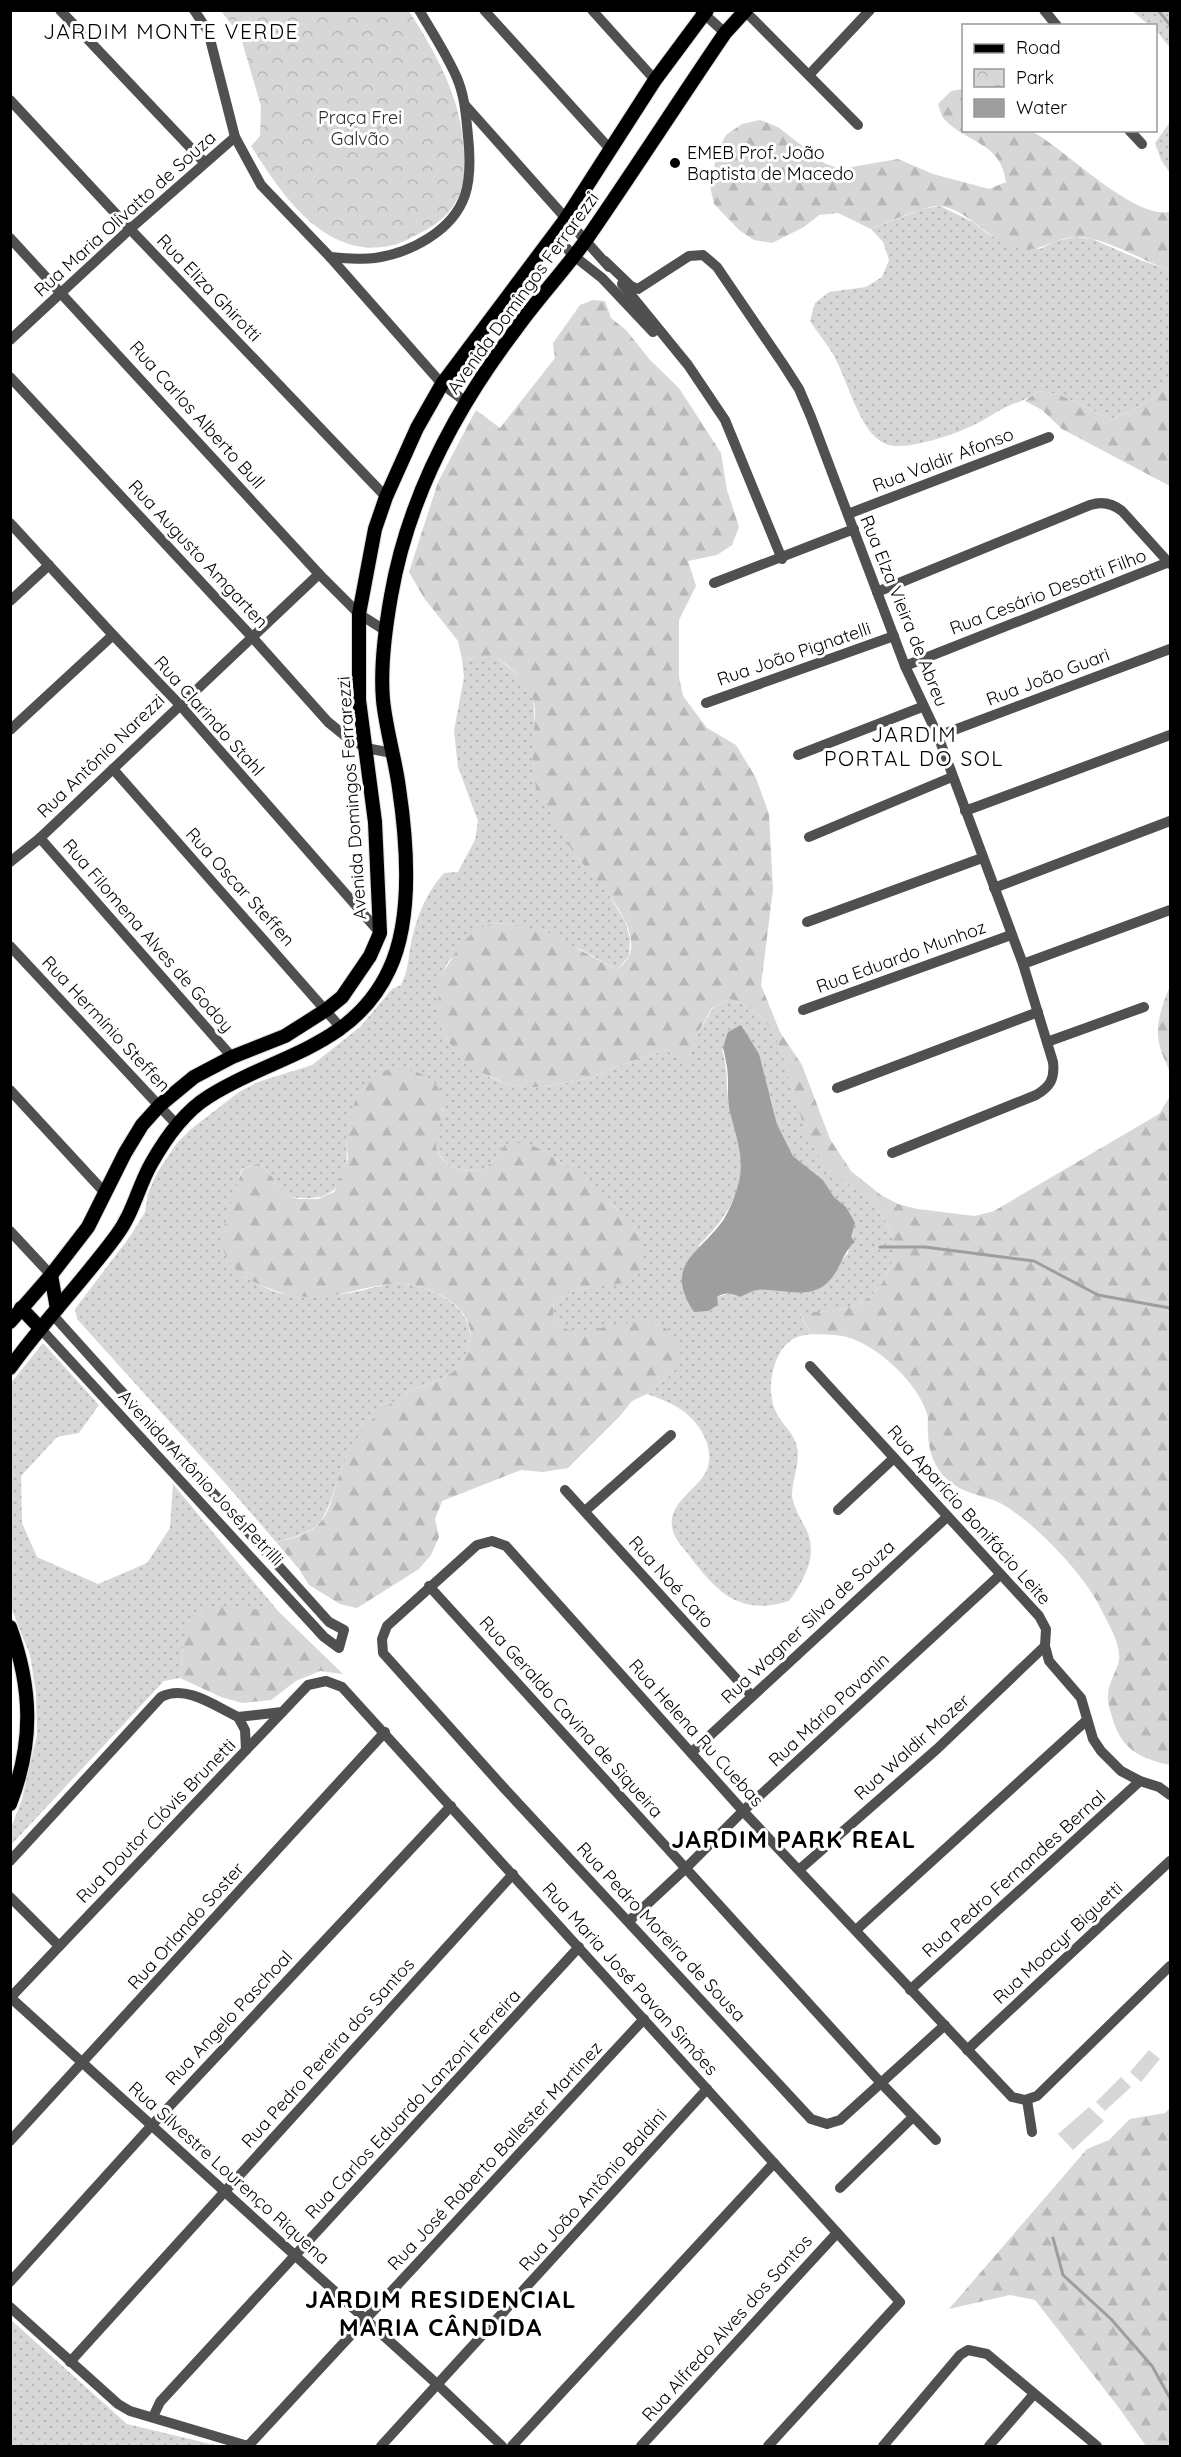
<svg xmlns="http://www.w3.org/2000/svg" width="1181" height="2457" font-family="Quicksand,sans-serif">
<defs>
<pattern id="grass-dots" width="8" height="8" patternUnits="userSpaceOnUse" patternTransform="scale(1.5)"><rect width="8" height="8" fill="#d7d7d7"/><path d="M2 2h.1M6 6h.1" fill="none" stroke="#b7b7b7" stroke-width="1.8" stroke-linecap="round"/></pattern>
<pattern id="forest-firs" width="22" height="20" patternUnits="userSpaceOnUse" patternTransform="scale(1.5)"><rect width="22" height="20" fill="#d7d7d7"/><path d="M5 1l3.5 6h-7zM16 11l3.5 6h-7z" fill="#b7b7b7"/></pattern>
<pattern id="park-crowns" width="20" height="18" patternUnits="userSpaceOnUse" patternTransform="scale(1.5)"><rect width="20" height="18" fill="#d7d7d7"/><path d="M2 6a3 3 0 1 1 6 0M12 15a3 3 0 1 1 6 0" fill="none" stroke="#b7b7b7"/></pattern>
</defs>
<rect width="100%" height="100%" fill="#fff"/>
<!-- grass -->
<g fill="url(#grass-dots)" fill-rule="evenodd">
<polygon points="1132,11 1170,11 1170,48 1156,30 1156,26 1149,25"/>
<polygon points="1170,122 1170,173 1161,160 1155,143"/>
<path d="M940 206 973 222 988 234 1004 242 1040 249 1056 241 1074 237 1092 239 1143 261 1170 270V383C1154 400 1133 411 1111 419L1058 394 1038 391C1026 401 1019 401 1006 407 995 412 985 420 974 425 955 434 906 452 886 444 858 433 847 375 831 351 825 341 817 332 810 321L815 303 829 292 866 287 882 277 889 260 883 242 871 229 922 209Z"/>
<path d="M496 657 524 680 533 694 535 730 533 767 545 802 578 858 605 889 625 921 630 939 629 956 617 970 582 950 511 924 492 923 475 931 448 962 440 978 441 1027 450 1044 460 1058 490 1077 507 1084 525 1087H543L596 1077 613 1068 665 1050 687 1062 694 1040 713 1008 730 999C790 1020 781 1071 803 1121 807 1132 811 1145 818 1154 845 1190 916 1218 888 1272 868 1313 840 1309 800 1314L811 1334C806 1335 798 1336 793 1339 772 1352 766 1389 775 1410 780 1422 791 1430 795 1441 803 1459 792 1477 792 1495 793 1507 801 1519 806 1529 819 1555 804 1580 789 1601 739 1617 716 1591 688 1554 679 1542 670 1535 672 1518 675 1501 695 1489 704 1475 719 1453 700 1421 680 1409 670 1402 658 1398 647 1394L674 1372 659 1324C628 1320 597 1336 570 1330 564 1328 558 1324 553 1321L554 1302 572 1291 590 1288 638 1234 615 1207 557 1159 505 1144C499 1154 491 1166 479 1170 462 1174 438 1164 436 1144 435 1134 441 1118 443 1108L346 1139C351 1189 330 1206 282 1195L273 1178 259 1163 242 1169C236 1187 232 1206 225 1224L243 1276C254 1282 267 1290 280 1293 296 1296 318 1296 334 1295 354 1294 373 1286 393 1284 419 1281 459 1298 468 1324 473 1336 468 1356 459 1366 446 1381 423 1384 406 1393 393 1401 383 1412 373 1423 358 1438 345 1456 339 1476 323 1521 326 1530 276 1542L225 1483 77 1319 75 1309 131 1235 145 1212 148 1193 157 1173 177 1143 191 1129 239 1092 258 1082 312 1065 360 1027 392 989 401 985C407 973 408 963 410 949 415 920 425 894 444 873L458 872 475 840 478 821 458 767 454 731 464 677 462 659ZM722 1049 770 1095 777 1124 793 1156 823 1180 834 1197 846 1207 851 1237 848 1253 816 1290H755L740 1297 730 1293 717 1297 699 1245C726 1220 747 1186 740 1148 737 1134 732 1121 729 1108 726 1088 728 1069 722 1049Z"/>
<polygon points="43,1343 99,1405 79,1433 57,1437 21,1476 22,1523 37,1557 98,1584 147,1563 170,1528 173,1484 278,1611 262,1611 183,1646 180,1678 164,1681 11,1845 11,1828 22,1799 37,1735 36,1693 30,1655 11,1607 11,1383"/>
<polygon points="10,2319 127,2424 219,2446 11,2446"/>
</g>
<!-- forest -->
<g fill="url(#forest-firs)">
<path d="M963 89 964 130C976 130 1025 127 1033 132 1065 149 1133 219 1170 212V270C1141 261 1105 236 1075 237 1056 237 1041 252 1022 249 991 245 970 210 941 206 928 204 885 224 871 229L838 213 819 215 804 227 772 243 754 240 739 230 714 204 710 186 718 150 726 135 742 124 760 120 778 127 824 163 840 169 898 159 933 174 989 189 1006 182C1001 143 968 143 946 121 942 118 940 110 938 104L951 91Z"/>
<path d="M593 300 605 301 611 318 626 330 650 360 679 388 721 453 727 490 739 527 732 545 717 555 688 561 696 586 679 620V677L683 696 707 728 736 745 756 778 769 814 773 889 761 985 780 1032 802 1065 830 1139 851 1171 881 1195 898 1204 917 1209 975 1216 994 1211 1159 1114 1169 1098 1170 1091V1765C1139 1758 1121 1749 1112 1717 1110 1710 1107 1701 1108 1695 1108 1683 1117 1671 1119 1660 1121 1643 1108 1624 1101 1609 1085 1575 1032 1519 998 1502 981 1495 962 1493 948 1480 934 1468 928 1450 928 1432 927 1426 929 1419 927 1414 919 1384 877 1345 847 1337 836 1334 822 1335 811 1334L800 1313C835 1310 867 1313 886 1276 917 1215 848 1195 818 1154 810 1144 805 1129 801 1117 782 1069 787 1018 730 999L712 1008 694 1040 687 1063 665 1050 613 1068 596 1077 543 1087H525L507 1084 474 1069 460 1058 450 1044 441 1027 438 1009 440 977 461 944 475 931 492 923 511 924 549 933 617 970C620 967 627 961 629 956 642 924 595 880 578 858 564 840 555 818 542 800 536 793 535 782 534 774 527 716 556 699 496 657L462 659 458 641 424 598 409 572 438 482 476 410 500 428 555 358 553 343 580 305Z"/>
<path d="M1170 383V486L1062 429 1042 410 1025 401 1038 391 1058 394 1111 419C1133 411 1154 400 1170 383Z"/>
<path d="M1170 986V1074C1168 1065 1162 1056 1160 1047 1154 1027 1162 1005 1170 986Z"/>
<path d="M395 1069C421 1069 447 1081 442 1112 441 1122 436 1134 436 1144 437 1164 462 1174 479 1170 491 1166 499 1154 505 1144 511 1144 518 1142 523 1143 551 1147 624 1210 638 1234 644 1246 644 1257 643 1270L629 1282 572 1291 554 1302 553 1321C558 1324 564 1328 570 1330 602 1336 649 1304 673 1336 677 1341 678 1348 681 1354L674 1372 647 1394 632 1401 620 1416 568 1468 543 1472 521 1470 442 1501 435 1519 439 1537 431 1555 419 1569 357 1608 340 1604 309 1585 299 1569 276 1542C289 1539 302 1537 314 1528 331 1516 332 1494 339 1476 345 1458 357 1435 370 1422 381 1410 396 1398 410 1391 426 1384 446 1380 458 1367 466 1359 472 1339 470 1329 464 1299 421 1282 394 1284 368 1285 343 1296 318 1297 294 1298 273 1291 252 1281 238 1274 224 1260 222 1243 221 1230 237 1183 243 1169L259 1163 273 1178 282 1195 299 1199H318L334 1192 342 1176 348 1158 346 1139 348 1121 355 1102 364 1086 377 1073Z"/>
<polygon points="219,1606 278,1611 343,1674 320,1671 296,1681 271,1700 242,1703 221,1697 180,1678 183,1646 191,1616"/>
<polygon points="1170,2108 1170,2446 1146,2446 1119,2408 1035,2300 1010,2295 949,2309 1087,2149 1109,2140 1130,2119 1165,2113"/>
</g>
<!-- park -->
<path fill="url(#park-crowns)" d="M221 11H409C442 63 468 111 464 176 462 201 444 222 422 232 412 237 401 244 389 246 323 258 282 194 251 146L260 136 261 106 240 35Z"/>
<!-- pitch -->
<g fill="#d7d7d7">
<polygon points="1149,2050 1160,2059 1141,2082 1130,2072"/>
<polygon points="1121,2077 1131,2087 1105,2111 1096,2102"/>
<polygon points="1089,2107 1104,2121 1073,2150 1058,2134"/>
</g>
<!-- water -->
<path fill="#9e9e9e" d="M741 1025 759 1054 777 1124 793 1156 823 1180 834 1197 846 1207 855 1223 851 1237 855 1242C841 1252 839 1280 818 1289 801 1297 776 1288 757 1290 751 1291 745 1295 740 1297 731 1293 726 1292 717 1297L718 1305 708 1311 694 1312C662 1264 701 1253 724 1219 730 1209 735 1196 738 1185 746 1158 735 1135 729 1108 727 1095 729 1081 727 1067 724 1047 721 1052 728 1032Z"/>
<g fill="none" stroke-linecap="round" stroke-linejoin="round">
<!-- stream -->
<g stroke="#9e9e9e" stroke-width="3">
<polyline points="1158,10 1170,25"/>
<polyline points="880,1247 925,1247 1034,1261 1098,1295 1170,1308"/>
<polyline points="1053,2238 1063,2275 1111,2319 1152,2366 1170,2398"/>
</g>
<!-- major casing -->
<g stroke="#dbdbdb" stroke-width="16">
<g id="major">
<polyline points="51,1275 57,1309"/>
<polyline points="21,1308 40,1328"/>
<polyline points="10,1322 51,1275 88,1227 125,1153 142,1125 160,1105 194,1077 232,1057 285,1036 326,1010 342,997 370,956 380,933 375,822 359,700 359,614 375,529 386,497 417,428 442,384 565,220 655,80 707,10"/>
<path d="M10 1368C43 1322 83 1281 116 1236 133 1214 138 1187 151 1164 165 1139 184 1112 208 1097 273 1055 352 1049 389 970 413 920 407 842 399 788 395 758 386 730 383 700 380 666 385 630 391 596 408 497 456 408 516 329 538 298 564 271 586 240 633 172 678 102 725 33L746 10"/>
<path d="M10 1627C32 1688 34 1742 10 1804"/>
</g>
</g>
<!-- minor -->
<g stroke="#505050" stroke-width="10">
<polyline points="60,10 204,162"/>
<polyline points="194,10 208,31 235,137 261,185 330,257 442,384 466,402"/>
<polyline points="484,10 610,149"/>
<polyline points="592,10 655,80"/>
<polyline points="700,10 725,33"/>
<polyline points="1044,10 1057,26"/>
<polyline points="745,11 858,125"/>
<polyline points="809,75 870,10"/>
<polyline points="10,100 130,229 386,497"/>
<polyline points="465,105 609,267"/>
<polyline points="1129,130 1142,144"/>
<polyline points="554,235 574,256 602,278 653,332"/>
<polyline points="10,238 319,574 359,614 386,631"/>
<path d="M330 257C345 258 360 260 375 258 410 253 453 231 465 195 471 177 470 155 468 136 466 116 465 97 457 78 447 55 432 32 419 10"/>
<path d="M605 261 631 286 638 289 689 256 703 255 717 267 783 364 799 389 811 417 905 666 938 736 1023 964 1053 1062C1055 1079 1050 1087 1036 1095L892 1153"/>
<polyline points="622,284 688,365 725,420 782,559"/>
<polyline points="10,340 130,229 235,137"/>
<polyline points="10,377 252,637 328,722 344,735 366,748 392,753"/>
<polyline points="848,514 1049,437"/>
<polyline points="10,523 113,635 179,704 380,933"/>
<polyline points="714,583 854,529"/>
<path d="M877 592 1090 505C1102 501 1112 503 1122 511L1170 564"/>
<polyline points="10,601 49,565"/>
<polyline points="905,666 1169,562"/>
<polyline points="706,703 894,636"/>
<polyline points="10,730 113,635"/>
<polyline points="938,736 1170,649"/>
<polyline points="798,755 922,707"/>
<polyline points="113,769 341,1028"/>
<polyline points="965,811 1170,735"/>
<polyline points="809,837 952,777"/>
<polyline points="40,838 232,1057"/>
<polyline points="10,862 40,838 319,574"/>
<polyline points="994,888 1170,821"/>
<polyline points="807,922 982,858"/>
<polyline points="10,946 177,1125"/>
<polyline points="1023,964 1170,910"/>
<polyline points="803,1010 1011,935"/>
<polyline points="1047,1042 1144,1007"/>
<polyline points="837,1088 1038,1012"/>
<polyline points="10,1090 106,1194"/>
<polyline points="10,1231 51,1275"/>
<polyline points="40,1328 324,1637 339,1648 344,1630 329,1622 52,1314"/>
<polyline points="810,1366 1039,1616 1046,1629 1045,1646 1049,1661 1081,1698 1093,1739 1101,1751 1121,1771 1140,1781 1159,1787 1170,1795"/>
<polyline points="565,1490 752,1696"/>
<polyline points="838,1510 894,1458"/>
<polyline points="585,1511 671,1435"/>
<polyline points="429,1586 881,2083 936,2140"/>
<polyline points="246,1750 245,1730 238,1717 282,1712"/>
<polyline points="692,1752 947,1517"/>
<path d="M10 1861 161 1697C186 1684 215 1706 238 1717"/>
<polyline points="800,1869 937,1749 1045,1646"/>
<polyline points="10,1897 59,1946"/>
<polyline points="629,1921 686,1868 743,1811 1000,1575"/>
<polyline points="856,1930 1087,1720"/>
<polyline points="910,1990 1140,1781"/>
<polyline points="10,1998 308,1685 326,1681 342,1687 900,2302 768,2446"/>
<polyline points="11,1998 438,2385 502,2446"/>
<polyline points="945,2025 840,2120 827,2124 811,2119 504,1788 383,1653 382,1639 387,1626 477,1545 492,1541 506,1546 743,1811 1012,2097 1025,2100 1037,2096 1170,1966"/>
<polyline points="967,2050 1170,1861"/>
<polyline points="1027,2100 1032,2132"/>
<polyline points="10,2141 385,1732"/>
<polyline points="840,2188 913,2117"/>
<polyline points="10,2282 152,2125 451,1806"/>
<polyline points="10,2307 118,2404 130,2411 248,2446"/>
<polyline points="70,2362 513,1874"/>
<polyline points="153,2417 160,2402 579,1947"/>
<polyline points="248,2446 644,2019"/>
<polyline points="381,2446 707,2089"/>
<polyline points="512,2446 774,2163"/>
<polyline points="641,2446 837,2233"/>
<polyline points="883,2446 960,2355 968,2350 987,2354 1097,2446"/>
<polyline points="989,2446 1034,2394"/>
</g>
<!-- major -->
<use href="#major" stroke="#000" stroke-width="14"/>
</g>
<!-- markers -->
<circle fill="#000" stroke="#fff" stroke-width="2" cx="675" cy="163" r="6"/>
<g text-anchor="middle" stroke-width="6" stroke-linejoin="round" paint-order="stroke">
<!-- park labels -->
<g font-size="18" fill="#2e2e2e" stroke="#fff">
<text x="360" y="124">Praça Frei<tspan x="360" dy="21">Galvão</tspan></text>
</g>
<!-- poi labels -->
<g font-size="18" fill="#000" stroke="#fff" text-anchor="start">
<text x="687" y="159">EMEB Prof. João<tspan x="687" dy="21">Baptista de Macedo</tspan></text>
</g>
<!-- street labels -->
<g font-size="18" fill="#000" stroke="#fff">
<text transform="translate(125 214) rotate(-42)" y="6">Rua Maria Olivatto de Souza</text>
<text transform="translate(209 288) rotate(46)" y="6">Rua Eliza Ghirotti</text>
<text transform="translate(523 293) rotate(-54)" y="6">Avenida Domingos Ferrarezzi</text>
<text transform="translate(197 415) rotate(48)" y="6">Rua Carlos Alberto Bull</text>
<text transform="translate(943 460) rotate(-21)" y="6">Rua Valdir Afonso</text>
<text transform="translate(198 554) rotate(47)" y="6">Rua Augusto Amgarten</text>
<text transform="translate(1048 592) rotate(-21)" y="6">Rua Cesário Desotti Filho</text>
<text transform="translate(904 611) rotate(68)" y="6">Rua Elza Vieira de Abreu</text>
<text transform="translate(794 654) rotate(-19)" y="6">Rua João Pignatelli</text>
<text transform="translate(1048 677) rotate(-21)" y="6">Rua João Guari</text>
<text transform="translate(209 716) rotate(48)" y="6">Rua Clarindo Stahl</text>
<text transform="translate(101 756) rotate(-44)" y="6">Rua Antônio Narezzi</text>
<text transform="translate(352 798) rotate(-94)" y="6">Avenida Domingos Ferrarezzi</text>
<text transform="translate(240 887) rotate(48)" y="6">Rua Oscar Steffen</text>
<text transform="translate(148 936) rotate(49)" y="6">Rua Filomena Alves de Godoy</text>
<text transform="translate(901 957) rotate(-20)" y="6">Rua Eduardo Munhoz</text>
<text transform="translate(106 1024) rotate(47)" y="6">Rua Hermínio Steffen</text>
<text transform="translate(201 1478) rotate(47)" y="6">Avenida Artônio José Petrilli</text>
<text transform="translate(969 1515) rotate(48)" y="6">Rua Aparício Bonifácio Leite</text>
<text transform="translate(671 1582) rotate(48)" y="6">Rua Noé Cato</text>
<text transform="translate(808 1622) rotate(-43)" y="6">Rua Wagner Silva de Souza</text>
<text transform="translate(829 1710) rotate(-43)" y="6">Rua Mário Pavanin</text>
<text transform="translate(571 1717) rotate(48)" y="6">Rua Geraldo Cavina de Siqueira</text>
<text transform="translate(696 1733) rotate(48)" y="6">Rua Helena Ru Cuebas</text>
<text transform="translate(912 1747) rotate(-42)" y="6">Rua Waldir Mozer</text>
<text transform="translate(156 1821) rotate(-46)" y="6">Rua Doutor Clóvis Brunetti</text>
<text transform="translate(1014 1874) rotate(-42)" y="6">Rua Pedro Fernandes Bernal</text>
<text transform="translate(186 1926) rotate(-48)" y="6">Rua Orlando Soster</text>
<text transform="translate(661 1932) rotate(47)" y="6">Rua Pedro Moreira de Sousa</text>
<text transform="translate(1058 1943) rotate(-43)" y="6">Rua Moacyr Biguetti</text>
<text transform="translate(630 1979) rotate(48)" y="6">Rua Maria José Pavan Simões</text>
<text transform="translate(229 2018) rotate(-47)" y="6">Rua Angelo Paschoal</text>
<text transform="translate(328 2053) rotate(-48)" y="6">Rua Pedro Pereira dos Santos</text>
<text transform="translate(413 2104) rotate(-47)" y="6">Rua Carlos Eduardo Lanzoni Ferreira</text>
<text transform="translate(495 2156) rotate(-47)" y="6">Rua José Roberto Ballester Martinez</text>
<text transform="translate(229 2173) rotate(42)" y="6">Rua Silvestre Lourenço Riquena</text>
<text transform="translate(593 2190) rotate(-48)" y="6">Rua João Antônio Baldini</text>
<text transform="translate(727 2328) rotate(-48)" y="6">Rua Alfredo Alves dos Santos</text>
</g>
<!-- quarter labels -->
<g font-size="21" letter-spacing="1.5" fill="#000" stroke="#fff">
<text x="171" y="39">JARDIM MONTE VERDE</text>
<text x="914" y="742">JARDIM<tspan x="914" dy="24">PORTAL DO SOL</tspan></text>
</g>
<!-- district labels -->
<g font-size="24" font-weight="bold" letter-spacing="1.5" fill="#000" stroke="#fff">
<text x="794" y="1848">JARDIM PARK REAL</text>
<text x="441" y="2308">JARDIM RESIDENCIAL<tspan x="441" dy="28">MARIA CÂNDIDA</tspan></text>
</g>
</g>
<!-- border -->
<rect width="1181" height="2457" fill="none" stroke="#000000" stroke-width="24"/>
<!-- legend -->
<rect x="962" y="24" width="195" height="108" fill="#ffffff" stroke="#999999" stroke-width="1.5"/>
<rect x="974" y="44" width="30" height="9" fill="#000000" stroke="#999999" stroke-width="1.5"/>
<text x="1016" y="54" font-size="18" fill="#000000">Road</text>
<rect x="974" y="69" width="30" height="18" fill="url(#park-crowns)" stroke="#999999" stroke-width="1.5"/>
<text x="1016" y="84" font-size="18" fill="#000000">Park</text>
<rect x="974" y="99" width="30" height="18" fill="#9e9e9e" stroke="#999999" stroke-width="1.5"/>
<text x="1016" y="114" font-size="18" fill="#000000">Water</text>
</svg>
